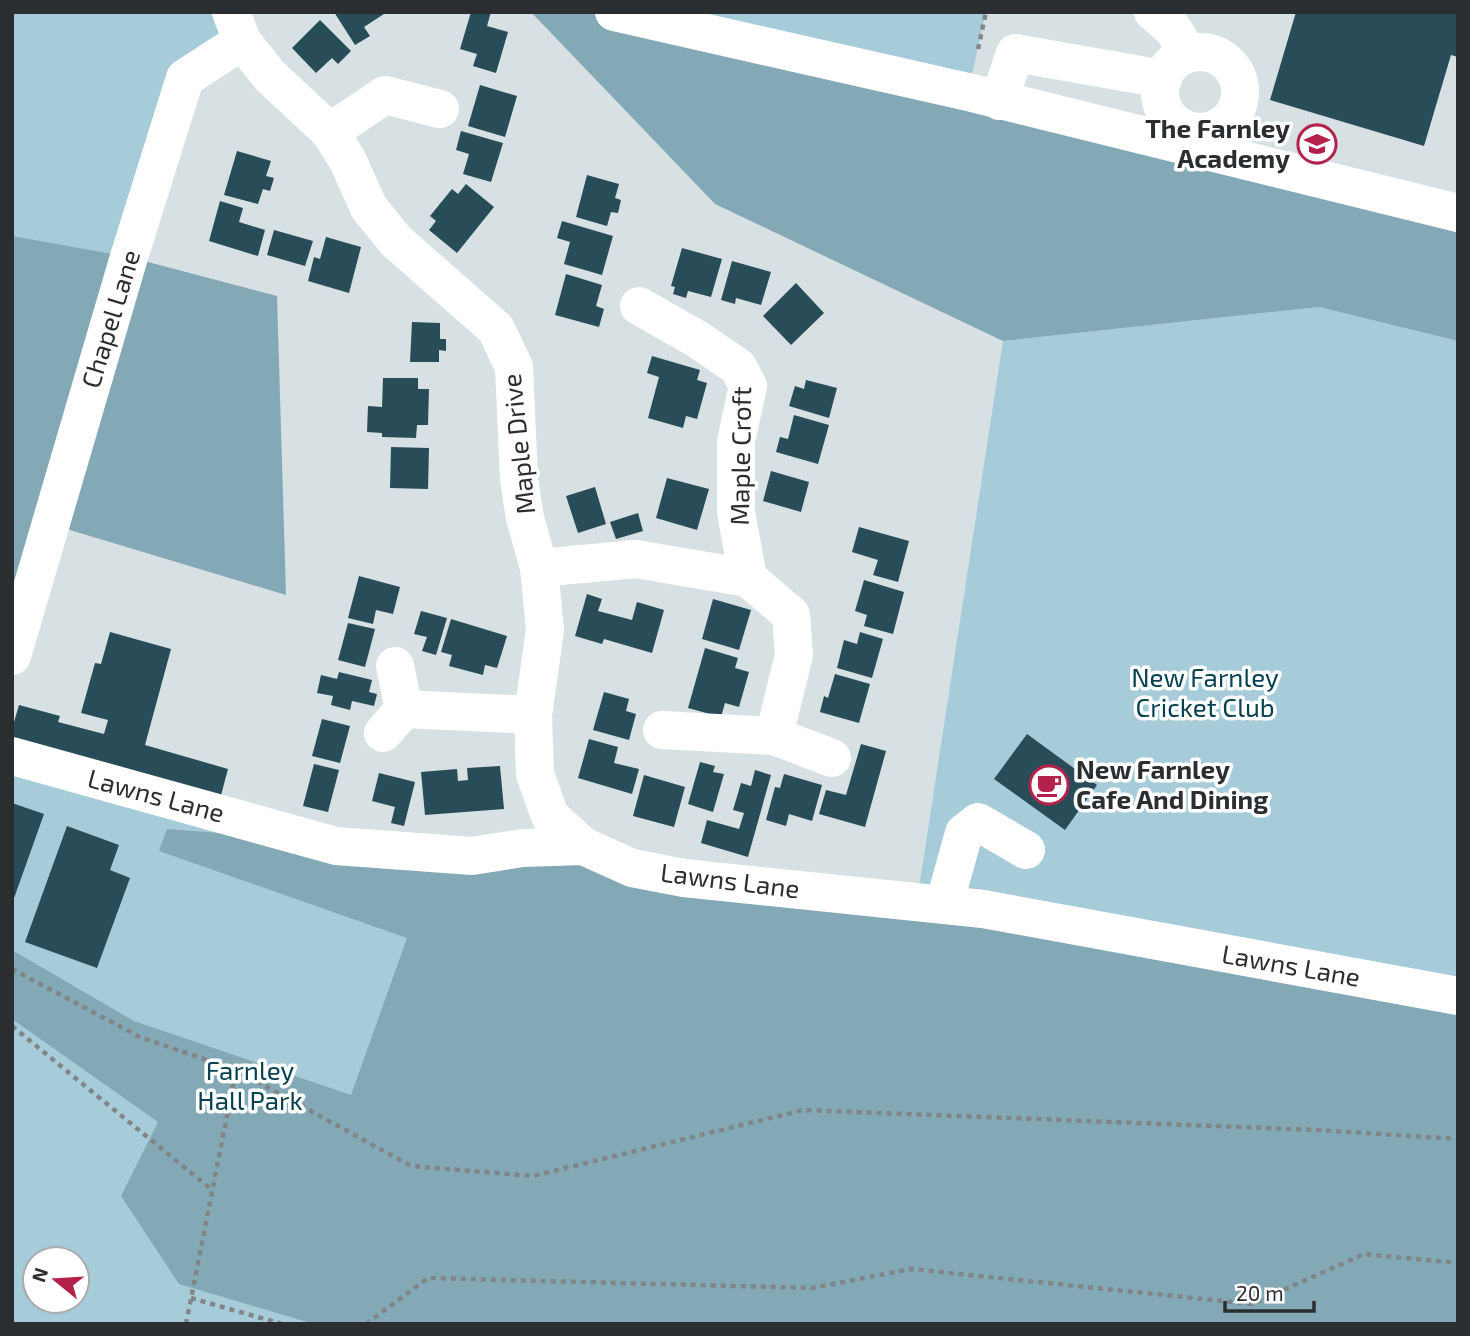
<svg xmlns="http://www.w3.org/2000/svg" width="1470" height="1336" font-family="'Exo 2',sans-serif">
<rect width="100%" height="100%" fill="#d7e0e3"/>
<!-- green -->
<g fill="#a6ccd9" fill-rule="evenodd">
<polygon points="12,12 231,12 242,41 185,79 12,656"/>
<polygon points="614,12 986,12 968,92"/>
<polygon points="1319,307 1458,341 1458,996 917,901 1003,341"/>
<path d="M12 756 224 815 1458 1324H12ZM35 1259H77V1301H35Z"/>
</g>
<!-- forest -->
<g fill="#83a9b6">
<polygon points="531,12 614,12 1458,213 1458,341 1319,307 1003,341 715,204"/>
<polygon points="12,236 129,257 277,296 286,595 50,524 12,656"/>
<polygon points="167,829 219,833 522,848 1458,996 1458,1324 314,1324 179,1284 121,1196 158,1122 12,1019 12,950 134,1021 351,1095 407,938 159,851"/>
</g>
<!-- building -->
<g fill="#294d58">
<polygon points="334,12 387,12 364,27 370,36 355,45"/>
<polygon points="471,12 491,12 487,26 508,32 496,73 473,66 477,54 460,49"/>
<polygon points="1296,12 1458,12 1458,57 1451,55 1424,146 1270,100"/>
<polygon points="320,20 351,51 338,64 332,58 316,73 292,48"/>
<polygon points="480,85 517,96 505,137 468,126"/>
<polygon points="461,131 503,143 491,182 463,174 469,154 456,150"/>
<polygon points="237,151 271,161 266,176 274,178 270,191 263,189 258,204 224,195"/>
<polygon points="587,175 619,184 615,198 621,200 618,213 611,212 607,226 576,217"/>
<polygon points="466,184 494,207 457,253 429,230 436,221 430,216 452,189 458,194"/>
<polygon points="220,201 243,208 239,222 265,230 258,256 209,241"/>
<polygon points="562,221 613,236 602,275 564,264 570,242 557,238"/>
<polygon points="274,230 313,241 305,266 267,255"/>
<polygon points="326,237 361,247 349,293 308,281 314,257 320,259"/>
<polygon points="682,248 722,259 711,297 688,291 686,298 673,294 675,287 671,286"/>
<polygon points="732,261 771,272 761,305 736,298 735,304 721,300"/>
<polygon points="566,274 602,285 596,306 604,309 599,327 555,315"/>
<polygon points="796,283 824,313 791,345 763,316"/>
<polygon points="412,322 440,323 440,339 446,339 446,351 439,350 439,362 410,362"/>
<polygon points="652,356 700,370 697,380 707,383 697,419 686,416 683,428 648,418 659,377 647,373"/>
<polygon points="383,378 418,378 418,389 429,389 428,425 417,425 416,438 382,437 382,433 367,432 368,406 382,407"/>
<polygon points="806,380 837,388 829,418 789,406 795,386 804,389"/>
<polygon points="794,415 829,425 818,464 776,452 780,437 788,439"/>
<polygon points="391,447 429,448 428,489 390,488"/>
<polygon points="771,471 809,482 801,512 763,501"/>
<polygon points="667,478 709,489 697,530 656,518"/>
<polygon points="595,487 606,524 578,533 566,496"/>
<polygon points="638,513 643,531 616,539 610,522"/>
<polygon points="859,527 909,541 898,582 873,575 878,560 852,552"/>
<polygon points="359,576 400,587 393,614 376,610 373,624 348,618"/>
<polygon points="864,580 904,592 893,634 864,626 867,615 855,611"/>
<polygon points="587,594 602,599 598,611 632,620 637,602 664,610 652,653 604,639 602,644 575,636"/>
<polygon points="713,599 751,610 739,650 702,639"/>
<polygon points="421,611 447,618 436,655 422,651 427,637 414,634"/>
<polygon points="451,619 507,636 497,668 485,665 483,675 449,666 452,655 441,652"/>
<polygon points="348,623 375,629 365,667 338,660"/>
<polygon points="110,632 171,649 145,745 228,769 220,799 12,742 12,729 19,705 60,716 58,722 104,734 108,720 81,713 95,663 101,664"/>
<polygon points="860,632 883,639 872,678 837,668 844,640 857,644"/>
<polygon points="705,648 738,658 735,668 749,672 739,707 725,703 721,717 688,708"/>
<polygon points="339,672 372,680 369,692 377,694 374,706 352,701 350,710 331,705 333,696 317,693 321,675 337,679"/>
<polygon points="835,674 870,684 859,723 820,712 824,696 828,698"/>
<polygon points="604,692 629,699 626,711 636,714 629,740 593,730"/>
<polygon points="322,719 350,726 340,763 312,756"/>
<polygon points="1027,734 1097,785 1065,830 994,779"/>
<polygon points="589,739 618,747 614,763 639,769 632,794 578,778"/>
<polygon points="861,744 886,751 865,827 819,814 826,790 846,795"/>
<polygon points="700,762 715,766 713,772 724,774 713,812 688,804"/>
<polygon points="314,764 339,770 328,812 303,806"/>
<polygon points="500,766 504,809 425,815 421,772 457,769 458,781 468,780 467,768"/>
<polygon points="755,770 771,775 748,857 701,843 707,820 739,829 744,813 733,810 741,783 751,786"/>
<polygon points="379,773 415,782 404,826 391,823 395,807 372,801"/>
<polygon points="784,774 822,785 812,821 789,814 786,826 766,820 775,787 780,788"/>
<polygon points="644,775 685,787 674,827 633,816"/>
<polygon points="12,803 44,814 13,901 12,901"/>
<polygon points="67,826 119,845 110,870 130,878 97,968 25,942"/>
</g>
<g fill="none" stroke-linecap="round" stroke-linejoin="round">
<!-- path -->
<g stroke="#808688" stroke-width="4.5" stroke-dasharray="5 5" stroke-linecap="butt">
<polyline points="978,49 986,12"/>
<polyline points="12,969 140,1037 236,1070 411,1166 533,1176 803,1110 1318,1130 1458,1139"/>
<polyline points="12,1026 212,1190"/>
<polyline points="191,1298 282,1324"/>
<polyline points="186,1324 236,1070"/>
<polyline points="366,1324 428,1278 812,1288 911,1269 1252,1304 1364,1254 1458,1263"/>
</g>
<!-- minor -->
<g stroke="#fff" stroke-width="38">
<polyline points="231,12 242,41 270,76 330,132 348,161 369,208 396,241 496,329 514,367 519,479 525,518 539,568 545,630 533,715 535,774 550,816 583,846"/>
<polyline points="614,12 968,92 1458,213"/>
<polyline points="1153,12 1173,29 1188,54"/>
<circle cx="1200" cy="92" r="40"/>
<polyline points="999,101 1015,53 1163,79"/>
<polyline points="330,132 385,95 440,109"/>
<polyline points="539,568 636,559 748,578 736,512 736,441 748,386 738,367 697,339 639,306"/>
<polyline points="12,656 129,257 185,78 242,41"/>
<polyline points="395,666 404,709"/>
<polyline points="662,730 774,736 794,655 791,615 748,578"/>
<polyline points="383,733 404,709 533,715"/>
<polyline points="774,736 832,758"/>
<polyline points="12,756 336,846 472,856 522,848 583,846 632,868 684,878 983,909 1458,996"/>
<polyline points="944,905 964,833 978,822 1026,850"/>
</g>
</g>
<!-- icons -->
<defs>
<g id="school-ring" transform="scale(2.0125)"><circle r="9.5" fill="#fff" stroke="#b4224c" stroke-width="1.5"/><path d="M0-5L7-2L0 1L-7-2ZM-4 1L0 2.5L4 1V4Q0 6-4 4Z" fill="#b4224c"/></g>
<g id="cafe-ring" transform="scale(2.0125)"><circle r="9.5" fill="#fff" stroke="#b4224c" stroke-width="1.5"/><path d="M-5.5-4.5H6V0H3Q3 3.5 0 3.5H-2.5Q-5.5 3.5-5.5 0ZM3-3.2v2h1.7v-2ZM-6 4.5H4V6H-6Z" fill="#b4224c"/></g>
</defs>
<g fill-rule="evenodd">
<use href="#school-ring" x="1317" y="144"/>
<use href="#cafe-ring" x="1049" y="785"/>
</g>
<g text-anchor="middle" stroke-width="7" stroke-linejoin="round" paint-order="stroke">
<!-- poi labels -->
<g font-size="26" font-weight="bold" fill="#2b2e30" stroke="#fff" text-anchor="end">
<text x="1290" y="138">The Farnley<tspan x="1290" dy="30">Academy</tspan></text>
<text x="1076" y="779" text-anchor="start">New Farnley<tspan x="1076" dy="30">Cafe And Dining</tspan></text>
</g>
<!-- street labels -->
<g font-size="26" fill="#2b2e30" stroke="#fff">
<text transform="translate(111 319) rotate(-73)" y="9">Chapel Lane</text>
<text transform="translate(519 444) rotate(-96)" y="9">Maple Drive</text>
<text transform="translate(741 456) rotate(-89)" y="9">Maple Croft</text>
<text transform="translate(156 796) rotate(15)" y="9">Lawns Lane</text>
<text transform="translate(730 881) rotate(7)" y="9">Lawns Lane</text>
<text transform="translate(1291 966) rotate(10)" y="9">Lawns Lane</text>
</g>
<!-- park labels -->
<g font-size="26" fill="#084251" stroke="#fff">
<text x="1205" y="687">New Farnley<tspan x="1205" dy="30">Cricket Club</tspan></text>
<text x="250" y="1080">Farnley<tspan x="250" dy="30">Hall Park</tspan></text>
</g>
</g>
<!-- border -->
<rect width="1470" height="1336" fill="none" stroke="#2b2e30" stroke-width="28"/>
<!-- north arrow -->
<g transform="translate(56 1280) rotate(288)"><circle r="33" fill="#ffffff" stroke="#aaabac" stroke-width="2"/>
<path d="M0-5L12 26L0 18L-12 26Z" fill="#b4224c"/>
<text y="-10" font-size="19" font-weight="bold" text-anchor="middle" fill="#2b2e30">N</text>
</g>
<!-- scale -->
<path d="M1225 1301v10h89v-10" fill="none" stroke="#2b2e30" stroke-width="3.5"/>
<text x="1236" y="1301" font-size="21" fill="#2b2e30" stroke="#ffffff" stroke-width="5" paint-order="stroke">20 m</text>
</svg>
